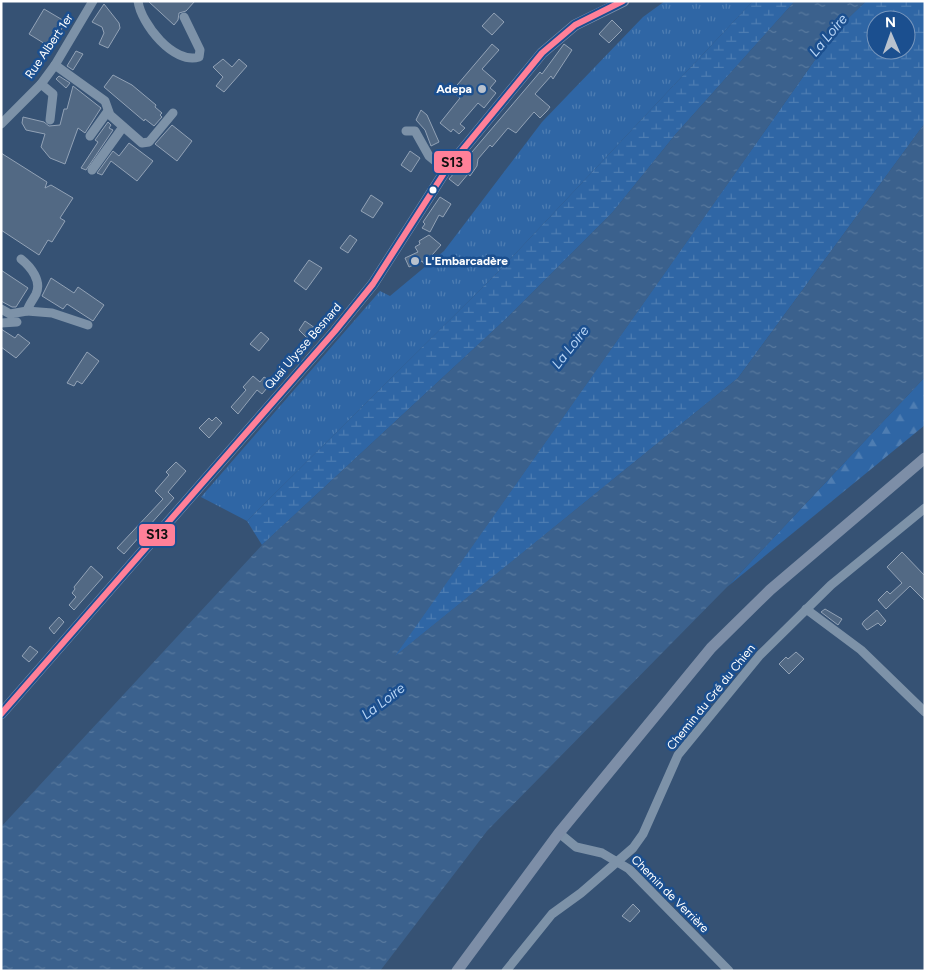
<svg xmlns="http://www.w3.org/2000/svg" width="926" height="972" font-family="Figtree,sans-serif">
<defs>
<pattern id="grass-tufts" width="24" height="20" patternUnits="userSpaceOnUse" patternTransform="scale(1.25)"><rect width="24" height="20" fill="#2f66a5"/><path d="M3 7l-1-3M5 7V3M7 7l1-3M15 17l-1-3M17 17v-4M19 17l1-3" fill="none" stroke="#4e7db2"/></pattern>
<pattern id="forest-firs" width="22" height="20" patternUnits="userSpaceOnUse" patternTransform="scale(1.25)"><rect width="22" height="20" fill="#2f66a5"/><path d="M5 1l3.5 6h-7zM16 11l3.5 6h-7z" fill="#4e7db2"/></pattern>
<pattern id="wetland-marsh" width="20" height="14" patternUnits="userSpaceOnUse" patternTransform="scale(1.25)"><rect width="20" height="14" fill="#2f66a5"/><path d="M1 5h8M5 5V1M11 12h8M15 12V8" fill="none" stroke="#4e7db2"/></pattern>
<pattern id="water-ripples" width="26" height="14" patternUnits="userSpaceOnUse" patternTransform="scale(1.25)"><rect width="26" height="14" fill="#3b618d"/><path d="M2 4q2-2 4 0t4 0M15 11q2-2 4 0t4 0" fill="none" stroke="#58799e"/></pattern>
</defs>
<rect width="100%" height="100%" fill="#365274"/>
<!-- grass -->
<polygon fill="url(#grass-tufts)" points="665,1 753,1 499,271 247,521 201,497 380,291 390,296 444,251 542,122 643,17"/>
<!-- forest -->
<polygon fill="url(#forest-firs)" points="925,377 925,425 727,587"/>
<!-- wetland -->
<g fill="url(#wetland-marsh)" fill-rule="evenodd">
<polygon points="753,1 795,1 675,135 612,213 508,317 262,545 247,521 499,271"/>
<path d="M866 1H925V123L738 378 393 658 836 30ZM876 20H906V50H876Z"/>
</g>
<!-- water -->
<polygon fill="url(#water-ripples)" points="795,1 866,1 836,30 395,656 738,378 925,123 925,377 727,587 487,831 380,971 1,971 1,827 262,545 508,317 612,213 675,135"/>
<!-- building -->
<g fill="#526984" stroke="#92a2b6">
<polygon points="148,1 195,1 186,11 179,13 178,20 174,25"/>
<polygon points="104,4 119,23 120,28 108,48 99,44 104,33 102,27 92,22"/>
<polygon points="44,9 66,22 50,47 29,34"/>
<polygon points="494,13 504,22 492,35 482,26"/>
<polygon points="612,20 622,30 609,43 599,34"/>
<polygon points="492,44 499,50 482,69 496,81 490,88 496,93 484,108 478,103 460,124 465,128 459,134 453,129 451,132 440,123 460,98 452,91"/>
<polygon points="564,44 572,50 553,79 551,76 535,94 550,107 547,111 540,118 534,112 516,133 508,128 492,147 490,145 478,159 477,166 470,176 468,174 458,186 449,179 540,72 542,74"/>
<polygon points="76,51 83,54 73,70 67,66"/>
<polygon points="223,59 232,67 239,59 247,66 224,92 216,86 223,77 213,67"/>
<polygon points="113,75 132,85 156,105 155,107 162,113 160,115 162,117 154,126 145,119 144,121 104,87"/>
<polygon points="59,76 70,83 66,88 56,79"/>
<polygon points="73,86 101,108 85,133 78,128 65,164 50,158 41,147 45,134 26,130 22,123 23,117 44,122 49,126 60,125 64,109 67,109"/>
<polygon points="421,110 427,115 439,142 431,146 425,130 416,120"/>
<polygon points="108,122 111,125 109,128 113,130 86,170 81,168 98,142 95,140"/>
<polygon points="172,125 192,141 177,161 155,144"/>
<polygon points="129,143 153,161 137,181 111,161 102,175 97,173 113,151 119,156"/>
<polygon points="410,151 420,158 411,172 401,165"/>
<polygon points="1,153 47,182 45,188 51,185 73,198 60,218 65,221 52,242 48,240 39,255 1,230"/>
<polygon points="371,195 383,203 373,218 361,211"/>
<polygon points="440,197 451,204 443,217 439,215 430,232 422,228 425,224 423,222"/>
<polygon points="350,235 357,240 348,253 340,248"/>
<polygon points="429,235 441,245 424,264 422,261 409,267 405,258 418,252 415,247 420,244 419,241"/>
<polygon points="309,260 322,268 306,290 294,281"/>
<polygon points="1,270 28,288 16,307 12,307 1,301"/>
<polygon points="51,278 74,293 78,287 104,305 93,321 67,304 63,309 42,296"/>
<polygon points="305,321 315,328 307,338 299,330"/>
<polygon points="1,329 15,338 18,334 30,343 16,358 1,347"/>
<polygon points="261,332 269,339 259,351 250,344"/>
<polygon points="87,352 99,361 82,384 77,381 74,386 67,383"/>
<polygon points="253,376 260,382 264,377 272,382 262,394 257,390 238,414 231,407 246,390 243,387"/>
<polygon points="216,417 222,423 209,438 199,428 209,418 212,421"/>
<polygon points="176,462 186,471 168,492 174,498 124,554 117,548 163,499 155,491 169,475 166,472"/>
<polygon points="902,552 925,576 925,601 910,586 886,609 878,600 887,591 890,594 902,583 887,567"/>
<polygon points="91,566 103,577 74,610 69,605 76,597 72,593 75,589 74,587"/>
<polygon points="825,609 842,619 838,625 821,612"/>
<polygon points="877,610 886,621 881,626 878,623 867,630 862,624 864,621"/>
<polygon points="59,617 64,622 54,634 49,628"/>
<polygon points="30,646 38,652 29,662 22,656"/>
<polygon points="796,652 804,659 789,674 779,664 786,657 788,659"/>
<polygon points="633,904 640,911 630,922 622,916"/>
</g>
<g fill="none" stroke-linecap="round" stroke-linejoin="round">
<!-- minor -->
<g stroke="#7d92a8" stroke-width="9">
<path d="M138 1C141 24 174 65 199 57L200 50 184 17"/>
<polyline points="55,65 105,101 110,115 142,143 149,142 173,113"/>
<polyline points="41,84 53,94 50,120"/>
<polyline points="1,124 41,84 55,65 93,1"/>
<polyline points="406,131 415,131 429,156 446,170"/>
<polyline points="90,136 108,111"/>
<polyline points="92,170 123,127"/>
<path d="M1 309 10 314 27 311C29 304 33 300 36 294 42 281 31 267 21 259"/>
<polyline points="27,311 52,313 88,325"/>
<polyline points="1,323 17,322"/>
<polyline points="806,609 861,650 925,712"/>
<polyline points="559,833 576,847 602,853 629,869 729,971"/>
<polyline points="506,971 552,914 581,893 633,848 643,834 678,755 760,655 831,585 925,508"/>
</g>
<!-- major -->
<g stroke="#7d8ea7" stroke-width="11">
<polyline points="1,714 335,331 373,284 446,170 542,53 575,25 624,1"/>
<polyline points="457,971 559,833 711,648 770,590 925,458"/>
</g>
<!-- bus-1 casing -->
<g stroke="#1b4f8f" stroke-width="10">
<polyline id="bus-1" points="1,714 335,331 373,284 446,170 542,53 575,25 623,1"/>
</g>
<!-- bus-1 -->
<use href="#bus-1" stroke="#ff8098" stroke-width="6"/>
</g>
<!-- markers -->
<g fill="#b9c2ce" stroke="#1b4f8f" stroke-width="2">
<circle cx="482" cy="89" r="5"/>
<circle cx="415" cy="261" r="5"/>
</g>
<circle fill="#fff" stroke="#1b4f8f" stroke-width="2" cx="433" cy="190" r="4.5"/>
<g text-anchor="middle" stroke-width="5" stroke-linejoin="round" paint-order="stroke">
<!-- street labels -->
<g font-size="12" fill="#fff" stroke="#1b4f8f">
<text transform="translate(49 46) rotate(-56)" y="4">Rue Albert 1er</text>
<text transform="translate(303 346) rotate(-49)" y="4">Quai Ulysse Besnard</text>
<text transform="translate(711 697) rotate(-51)" y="4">Chemin du Gré du Chien</text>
<text transform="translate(670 894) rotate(45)" y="4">Chemin de Verrière</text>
</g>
<!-- poi labels -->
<g font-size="12" font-weight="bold" fill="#fff" stroke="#1b4f8f" text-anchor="end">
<text x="472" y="93">Adepa</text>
<text x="425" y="265" text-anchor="start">L'Embarcadère</text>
</g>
<!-- water labels -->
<g font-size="14" font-style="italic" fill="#b5d3f5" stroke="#1b4f8f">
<text transform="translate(828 35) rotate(-50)" y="5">La Loire</text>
<text transform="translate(570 347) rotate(-52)" y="5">La Loire</text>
<text transform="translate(383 701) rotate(-37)" y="5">La Loire</text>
</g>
</g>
<g stroke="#1b4f8f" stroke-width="2">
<rect x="433" y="150" width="39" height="24" rx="5" fill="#ff8098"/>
<rect x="138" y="523" width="38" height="24" rx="5" fill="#ff8098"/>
</g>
<g font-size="14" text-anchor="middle" font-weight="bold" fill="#111">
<text x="452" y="167">S13</text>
<text x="157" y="539">S13</text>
</g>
<!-- border -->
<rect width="926" height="972" fill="none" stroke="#ffffff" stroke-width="5"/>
<!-- north arrow -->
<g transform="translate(891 35) rotate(358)"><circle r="24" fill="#1b4f8f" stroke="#7695bc"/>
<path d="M0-4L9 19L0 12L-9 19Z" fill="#b9c2ce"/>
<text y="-8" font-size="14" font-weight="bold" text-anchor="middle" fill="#ffffff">N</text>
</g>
</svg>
